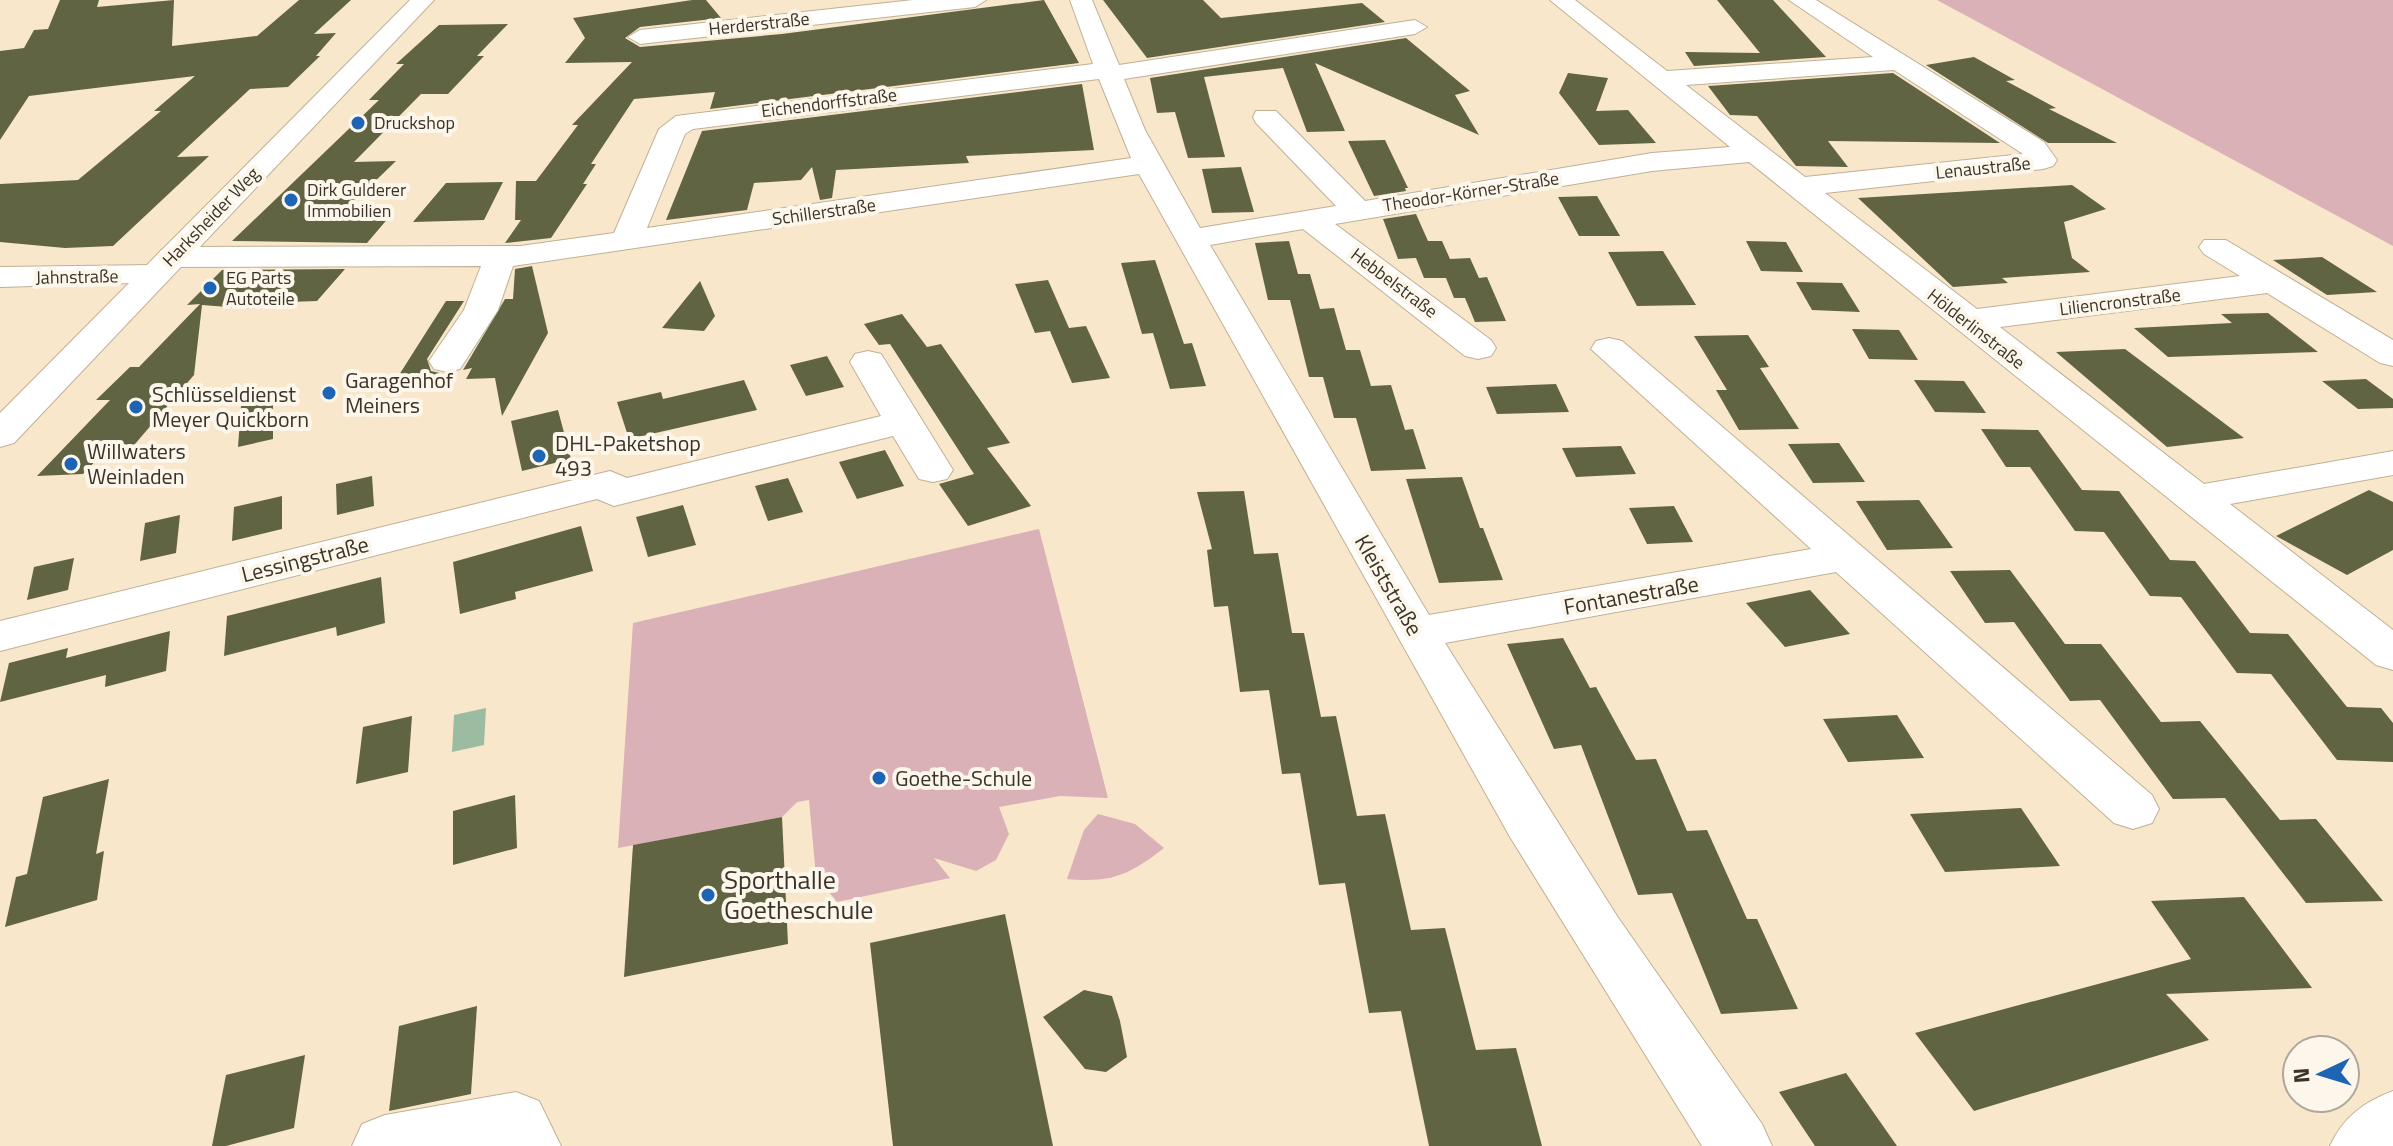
<svg xmlns="http://www.w3.org/2000/svg" width="2393" height="1146" font-family="'Titillium Web',sans-serif">
<rect width="100%" height="100%" fill="#f9e7cc"/>
<!-- green -->
<g fill="#dab1b6">
<polygon points="1937,0 2393,0 2393,246"/>
<polygon points="1039,529 1108,798 1060,796 999,807 1009,834 996,860 976,871 934,858 950,878 837,902 816,876 809,800 797,802 782,817 618,848 633,623"/>
<path d="M1098 814 1135 824 1164 848C1129 875 1112 883 1067 879L1084 830Z"/>
</g>
<!-- water -->
<polygon fill="#9cbca1" points="486,708 484,745 452,752 454,715"/>
<!-- building -->
<g fill="#606442">
<polygon points="60,0 99,0 97,7 174,0 172,46 257,36 299,0 351,0 314,34 336,33 316,56 320,56 288,87 250,89 177,157 209,156 113,246 65,248 0,242 0,184 78,180 161,111 154,111 195,76 29,96 0,140 0,51 24,48 34,30 48,29"/>
<polygon points="692,0 706,0 721,18 640,27 625,38 640,47 782,34 1044,0 1079,63 710,109 715,92 634,99 591,164 596,164 583,184 587,184 551,238 505,243 521,220 515,220 516,181 536,181 578,125 572,125 632,62 565,63 585,38 573,18"/>
<polygon points="1103,0 1203,0 1221,18 1362,3 1385,22 1147,58"/>
<polygon points="1717,0 1773,0 1826,57 1694,66 1685,52 1760,53"/>
<polygon points="508,24 477,56 484,56 448,94 421,94 354,162 396,161 338,217 390,216 367,243 232,241 379,100 369,100 404,64 396,64 439,25"/>
<polygon points="1406,38 1470,91 1455,95 1479,135 1315,63 1345,131 1307,132 1283,68 1204,77 1225,157 1188,158 1175,112 1157,113 1150,78"/>
<polygon points="1974,57 2015,80 2006,81 2056,108 2049,109 2117,143 2048,143 1926,65"/>
<polygon points="1568,73 1608,78 1596,111 1628,110 1656,143 1599,145 1559,93"/>
<polygon points="1893,73 2000,143 1828,141 1848,167 1796,166 1757,116 1730,115 1708,86"/>
<polygon points="1082,84 1094,150 966,156 969,163 836,170 832,198 820,200 812,167 801,180 754,183 747,210 666,220 702,131"/>
<polygon points="1385,140 1408,188 1405,188 1406,191 1374,196 1348,141"/>
<polygon points="1241,167 1254,212 1212,213 1202,169"/>
<polygon points="503,182 484,220 413,222 446,183"/>
<polygon points="2072,185 2106,209 2064,222 2072,258 2090,272 2002,278 2008,283 1953,287 1858,198"/>
<polygon points="1597,196 1620,236 1579,236 1558,197"/>
<polygon points="1416,214 1428,241 1442,241 1450,259 1470,258 1479,278 1487,277 1506,321 1475,322 1465,298 1454,298 1446,278 1424,278 1416,258 1398,259 1383,219"/>
<polygon points="1289,241 1298,274 1310,274 1320,309 1334,308 1346,350 1360,350 1371,386 1391,385 1405,430 1413,429 1426,469 1371,471 1356,418 1334,418 1323,377 1309,377 1290,300 1268,300 1255,243"/>
<polygon points="1746,241 1786,242 1803,272 1761,271"/>
<polygon points="1663,251 1696,305 1637,306 1608,252"/>
<polygon points="2322,257 2377,292 2327,295 2273,260"/>
<polygon points="1155,260 1184,344 1192,343 1206,386 1170,389 1153,333 1142,334 1121,263"/>
<polygon points="532,266 548,333 502,416 495,378 466,379 472,368 463,370 505,299 513,299 515,269"/>
<polygon points="345,269 317,301 260,303 254,309 202,305 194,375 129,451 104,452 83,474 37,476 110,400 96,400 130,367 139,367 200,304 187,305 222,270"/>
<polygon points="1048,280 1069,328 1086,326 1110,378 1072,383 1050,331 1035,333 1015,284"/>
<polygon points="700,281 715,316 704,331 662,328"/>
<polygon points="1796,282 1842,283 1860,312 1812,310"/>
<polygon points="446,301 464,301 427,359 431,371 444,374 392,386"/>
<polygon points="2268,313 2318,352 2168,357 2134,328 2232,323 2221,314"/>
<polygon points="902,314 927,347 941,344 1010,443 987,448 1031,506 968,526 939,484 974,474 890,344 879,345 864,324"/>
<polygon points="1852,329 1899,330 1918,360 1869,359"/>
<polygon points="1748,335 1769,367 1760,368 1799,429 1739,430 1716,390 1727,390 1694,336"/>
<polygon points="2125,349 2244,438 2167,447 2056,352"/>
<polygon points="827,356 844,387 806,396 790,365"/>
<polygon points="2366,379 2393,399 2393,408 2358,409 2322,381"/>
<polygon points="744,380 757,410 629,439 617,402 661,392 663,399"/>
<polygon points="1914,380 1964,381 1986,413 1935,412"/>
<polygon points="1556,384 1569,412 1497,414 1486,387"/>
<polygon points="273,399 273,439 238,447 241,406"/>
<polygon points="558,410 571,459 522,471 511,421"/>
<polygon points="1981,429 2038,430 2082,490 2119,491 2170,560 2195,561 2250,633 2288,634 2347,707 2381,708 2393,723 2393,762 2337,760 2271,674 2237,673 2181,597 2150,596 2104,532 2075,531 2030,467 2006,467"/>
<polygon points="1839,443 1865,482 1813,483 1788,444"/>
<polygon points="1621,446 1636,474 1576,477 1562,448"/>
<polygon points="885,450 904,486 857,499 839,462"/>
<polygon points="372,476 374,506 337,515 336,484"/>
<polygon points="1462,477 1480,528 1483,528 1503,580 1439,583 1406,479"/>
<polygon points="788,478 803,512 768,521 755,486"/>
<polygon points="2369,490 2393,502 2393,550 2347,575 2276,536"/>
<polygon points="1244,491 1254,554 1278,553 1292,633 1304,633 1321,717 1336,716 1357,816 1385,814 1411,930 1445,928 1476,1050 1516,1048 1542,1146 1429,1146 1401,1011 1369,1013 1345,883 1319,885 1300,773 1282,774 1269,690 1240,692 1228,606 1214,607 1207,550 1212,549 1197,492"/>
<polygon points="282,496 282,529 232,541 234,507"/>
<polygon points="1919,500 1953,548 1887,550 1856,501"/>
<polygon points="683,505 696,545 648,557 636,517"/>
<polygon points="1674,506 1693,542 1647,544 1629,508"/>
<polygon points="180,515 176,553 140,561 145,523"/>
<polygon points="581,526 593,571 515,592 516,599 460,614 453,562"/>
<polygon points="74,558 68,590 27,600 34,567"/>
<polygon points="2010,570 2065,644 2101,644 2161,722 2200,721 2280,820 2316,819 2383,901 2306,903 2225,798 2173,799 2100,700 2070,701 2014,622 1985,623 1950,571"/>
<polygon points="381,577 385,623 337,636 336,627 224,656 227,616"/>
<polygon points="1810,590 1850,634 1785,647 1746,603"/>
<polygon points="170,631 166,671 105,687 106,675 0,702 9,663 68,648 66,658"/>
<polygon points="1563,638 1590,688 1596,687 1636,760 1656,759 1687,831 1707,830 1747,919 1757,919 1798,1009 1721,1014 1672,893 1638,895 1581,745 1554,749 1507,644"/>
<polygon points="1897,715 1924,758 1848,762 1823,719"/>
<polygon points="412,716 408,772 356,784 363,727"/>
<polygon points="109,779 96,854 104,851 97,900 5,927 16,877 27,874 43,797"/>
<polygon points="515,795 517,848 453,865 453,811"/>
<polygon points="2021,808 2060,866 1945,872 1910,814"/>
<polygon points="782,817 788,944 624,977 633,845"/>
<polygon points="2244,897 2312,988 2166,994 2209,1040 1974,1111 1915,1033 2191,959 2151,901"/>
<polygon points="1005,914 1053,1146 893,1146 870,943"/>
<polygon points="1084,990 1112,996 1120,1021 1127,1057 1106,1072 1085,1069 1043,1017"/>
<polygon points="477,1006 471,1094 389,1111 399,1026"/>
<polygon points="305,1055 294,1128 226,1146 212,1146 226,1075"/>
<polygon points="1846,1073 1897,1146 1815,1146 1779,1092"/>
</g>
<g fill="none" stroke-linecap="round" stroke-linejoin="round">
<!-- minor casing -->
<g stroke="#c0b095" stroke-width="2">
<g id="minor">
<polygon points="913,0 986,0 975,7 640,44 628,37 640,30"/>
<path d="M1070 0H1092L1119 65 1415 20 1427 27 1415 34 1124 79 1145 130 1200 228 1336 206 1256 123 1253 117 1256 111H1276L1365 201 1652 153 1730 147 1550 0H1575L1667 71 1873 57 1789 0H1816L2044 142 2057 160 2053 166 2043 169 1825 193 1977 309 2240 276 2204 254 2199 247 2204 240H2226L2393 340V366L2380 363 2267 293 2000 327 2204 484 2393 451V475L2230 504 2393 630V670L2376 665 1749 162 1652 171 1335 224 1491 340 1496 348 1491 356 1478 359 1465 356 1303 229 1210 245 1429 615 1811 549 1591 349 1596 341 1609 338 1622 341 2152 795 2159 809 2152 823 2133 829 2114 823 1836 572 1445 643 1617 916 1762 1124 1772 1146H1702L1510 837 1139 174 513 266 498 310 460 369 447 372 434 369 429 361 464 310 481 266 172 267 161 264 156 257 161 250 172 247 520 246 614 233 659 129 676 116 1093 64ZM1894 70 2023 154 1805 177 1686 85ZM1099 79 1131 158 647 228 685 134 693 129Z"/>
<polygon points="154,265 166,268 170,275 166,282 0,287 0,267"/>
<polygon points="868,351 881,354 886,362 953,470 947,479 933,482 919,479 893,436 614,506 597,499 0,651 0,621 610,471 627,478 881,416 850,362 855,354"/>
<path d="M2393 1091V1146H2330C2343 1117 2364 1102 2393 1091Z"/>
<polygon points="516,1092 539,1101 561,1146 352,1146 362,1124 385,1115"/>
</g>
</g>
<!-- major casing -->
<g stroke="#c0b095" stroke-width="2">
<polygon id="major" points="410,0 434,0 14,443 0,447 0,413"/>
</g>
<!-- minor -->
<use href="#minor" fill="#fff" fill-rule="evenodd"/>
<!-- major -->
<use href="#major" fill="#fff" fill-rule="evenodd"/>
</g>
<!-- markers -->
<g fill="#1d64b4" stroke="#fdf6eb" stroke-width="3">
<circle cx="358" cy="123" r="8"/>
<circle cx="291" cy="200" r="8"/>
<circle cx="210" cy="288" r="8"/>
<circle cx="329" cy="393" r="8"/>
<circle cx="136" cy="407" r="8"/>
<circle cx="539" cy="456" r="8"/>
<circle cx="71" cy="464" r="8"/>
<circle cx="879" cy="778" r="8"/>
<circle cx="708" cy="895" r="8"/>
</g>
<g text-anchor="middle" stroke-width="8" stroke-linejoin="round" paint-order="stroke">
<!-- far-street labels -->
<g font-size="18" fill="#3a3329" stroke="#fdf6eb">
<text transform="translate(759 24) rotate(-6)" y="6">Herderstraße</text>
<text transform="translate(829 103) rotate(-7)" y="6">Eichendorffstraße</text>
<text transform="translate(1983 168) rotate(-6)" y="6">Lenaustraße</text>
<text transform="translate(1471 192) rotate(-9)" y="6">Theodor-Körner-Straße</text>
<text transform="translate(824 212) rotate(-8)" y="6">Schillerstraße</text>
<text transform="translate(211 217) rotate(-46)" y="6">Harksheider Weg</text>
<text transform="translate(77 277) rotate(-1)" y="6">Jahnstraße</text>
<text transform="translate(1394 283) rotate(37)" y="6">Hebbelstraße</text>
<text transform="translate(2120 302) rotate(-7)" y="6">Liliencronstraße</text>
<text transform="translate(1976 329) rotate(38)" y="6">Hölderlinstraße</text>
</g>
<!-- far-poi labels -->
<g font-size="18" fill="#3a3329" stroke="#fdf6eb" text-anchor="start">
<text x="374" y="129">Druckshop</text>
<text x="307" y="196">Dirk Gulderer<tspan x="307" dy="21">Immobilien</tspan></text>
<text x="226" y="284">EG Parts<tspan x="226" dy="21">Autoteile</tspan></text>
</g>
<!-- poi labels -->
<g font-size="22" fill="#3a3329" stroke="#fdf6eb" text-anchor="start">
<text x="345" y="388">Garagenhof<tspan x="345" dy="25">Meiners</tspan></text>
<text x="152" y="402">Schlüsseldienst<tspan x="152" dy="25">Meyer Quickborn</tspan></text>
<text x="555" y="451">DHL-Paketshop<tspan x="555" dy="25">493</tspan></text>
<text x="87" y="459">Willwaters<tspan x="87" dy="25">Weinladen</tspan></text>
<text x="895" y="786">Goethe-Schule</text>
</g>
<!-- street labels -->
<g font-size="22" fill="#3a3329" stroke="#fdf6eb">
<text transform="translate(305 559) rotate(-14)" y="8">Lessingstraße</text>
<text transform="translate(1389 585) rotate(60)" y="8">Kleiststraße</text>
<text transform="translate(1631 595) rotate(-10)" y="8">Fontanestraße</text>
</g>
<!-- near-poi labels -->
<g font-size="26" fill="#3a3329" stroke="#fdf6eb" text-anchor="start">
<text x="724" y="889">Sporthalle<tspan x="724" dy="30">Goetheschule</tspan></text>
</g>
</g>
<!-- north arrow -->
<g transform="translate(2321 1074) rotate(266)"><circle r="38" fill="#fdf6eb" stroke="#afa89d" stroke-width="2"/>
<path d="M0-6L14 30L0 20L-14 30Z" fill="#1d64b4"/>
<text y="-12" font-size="22" font-weight="bold" text-anchor="middle" fill="#3a3329">N</text>
</g>
</svg>
